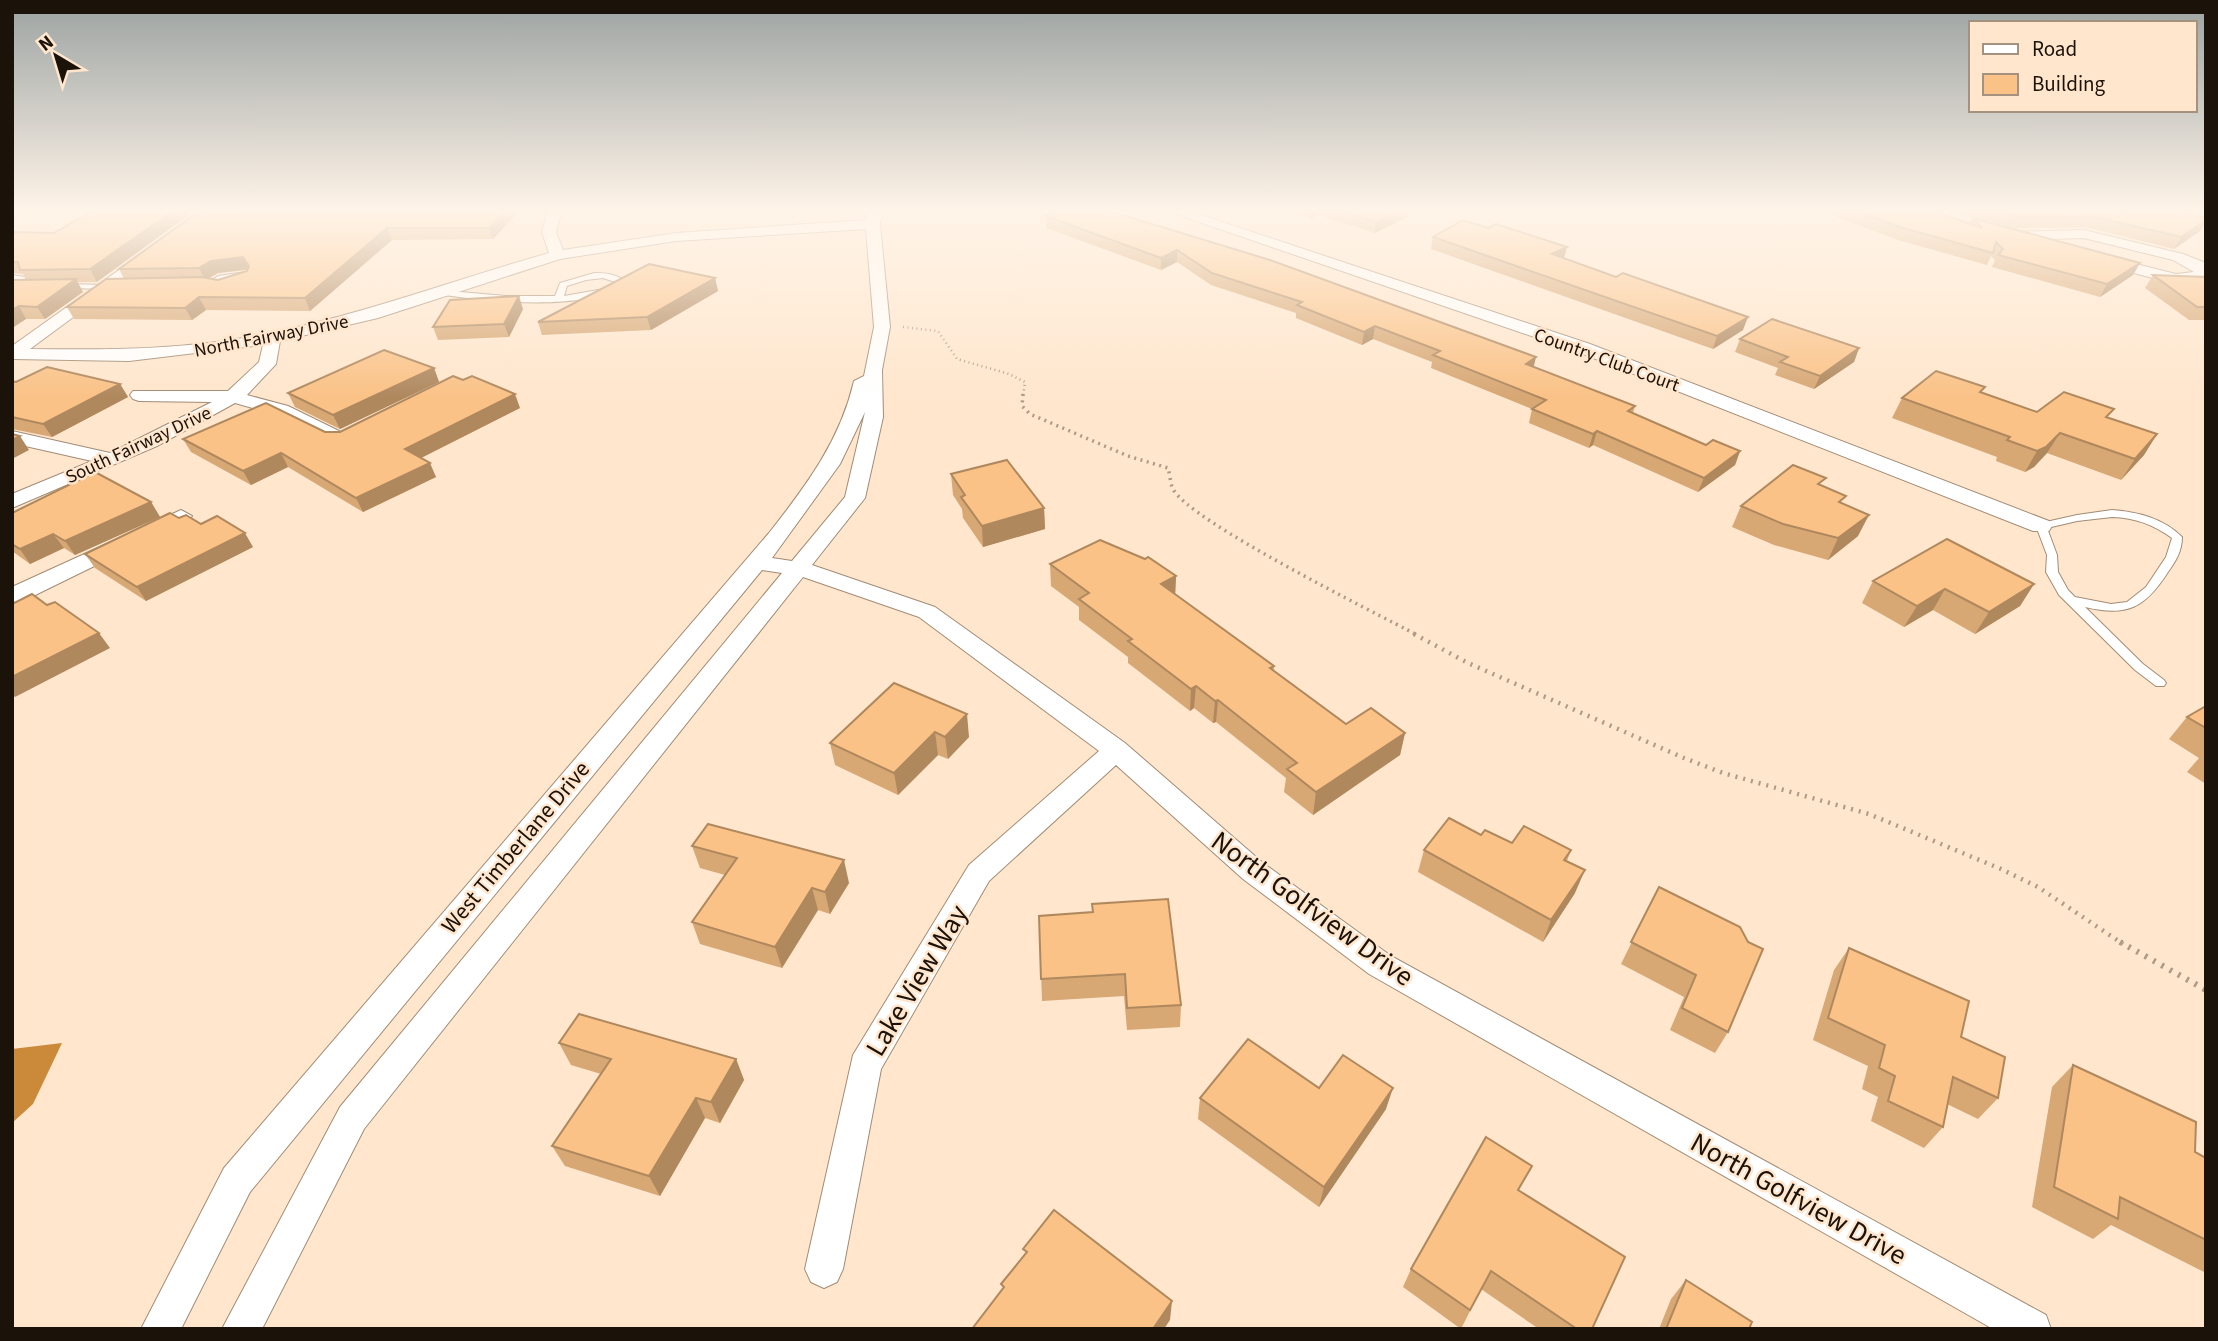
<svg xmlns="http://www.w3.org/2000/svg" width="2218" height="1341" font-family="'Source Sans 3',sans-serif">
<rect width="100%" height="100%" fill="#ffe6cd"/>
<!-- water -->
<polygon fill="#cb893a" points="62,1043 33,1104 12,1123 12,1049"/>
<g fill="none" stroke-linecap="round" stroke-linejoin="round">
<!-- service casing -->
<g stroke="#a28c75" stroke-width="2">
<g id="service">
<path d="M246 272 250 274 251 282H245L243 276C231 277 221 279 211 287L204 285 218 276Z"/>
<path d="M594 273C607 273 618 274 627 283 587 313 485 301 437 294L433 292 437 290 506 296H555L560 283ZM603 278 618 283 604 289 564 296 567 286 586 280Z"/>
<polygon points="12,275 25,277 24,288 18,288 18,281 12,279"/>
<polygon points="62,284 110,285 114,287 110,289 65,288 62,288"/>
<path d="M2112 510C2138 512 2163 518 2182 537 2182 551 2176 561 2168 572 2145 608 2127 617 2085 607L2143 664 2164 680 2166 683 2164 686H2156L2135 670 2059 595 2046 572 2047 555 2036 526 2037 524 2077 515ZM2112 517C2136 518 2152 524 2172 538L2166 557 2146 587 2127 602 2111 604 2075 597 2068 590 2058 572 2057 555 2047 528 2077 521Z"/>
</g>
</g>
<!-- minor casing -->
<g stroke="#a28c75" stroke-width="2">
<g id="minor">
<path d="M548 209H562L556 232 563 250 676 233 866 220 868 209H882L880 224 890 327 882 370 883 417 865 498 812 565 935 607 1125 743 1263 863 1391 956 2046 1315 2051 1329H1993L1369 974 1243 879 1116 765 989 881 881 1069 843 1269 837 1282 824 1288 811 1282 805 1269 853 1055 969 865 1099 751 919 617 803 577 364 1129 262 1329H222L340 1107 782 573 762 570 250 1192 181 1329H141L224 1168 769 533C806 486 840 441 854 381L864 376 874 327 866 229 676 241 560 259 378 318 280 341 276 364 247 395 288 406 339 431 342 435 339 439H325L274 414 235 403 157 446 12 508V494L92 461 12 443V431L110 453 212 402 139 401 133 399 130 395 133 391H228L259 362 263 345 129 361 12 359V346L143 253H153L156 256 30 349C112 350 193 350 274 332 368 313 457 279 549 253L542 232ZM865 412 845 497 792 561 772 558 840 464Z"/>
<polygon points="1161,209 1183,209 1590,344 2049,521 2052,526 2049,531 2033,531 1578,352"/>
<polygon points="2084,230 2183,254 2206,263 2206,279 2176,284 2099,264 2099,258 2104,256 2176,274 2194,272 2173,260 2084,238 2011,240 2004,236 2011,232"/>
<polygon points="181,510 192,516 188,520 23,601 12,602 12,587"/>
</g>
</g>
<!-- path-far3 -->
<polyline stroke="#ad9a87" stroke-width="2.5" stroke-dasharray="1 3.5" stroke-linecap="butt" points="903,327 938,331 957,359 1009,374 1025,382 1023,396"/>
<!-- path-far2 -->
<path stroke="#ad9a87" stroke-width="3.5" stroke-dasharray="2 4.5" stroke-linecap="butt" d="M1023 394 1022 406 1030 414 1128 456 1168 468C1170 474 1170 483 1173 489 1189 521 1376 613 1417 635"/>
<!-- path-far1 -->
<polyline stroke="#ad9a87" stroke-width="4.5" stroke-dasharray="2 6" stroke-linecap="butt" points="1414,634 1468,663 1684,758 1723,773 1869,814 2001,869 2038,887 2123,944"/>
<!-- path -->
<polyline stroke="#ad9a87" stroke-width="6" stroke-dasharray="2.5 7" stroke-linecap="butt" points="2120,942 2206,990"/>
<!-- service -->
<use href="#service" fill="#fff" fill-rule="evenodd"/>
<!-- minor -->
<use href="#minor" fill="#fff" fill-rule="evenodd"/>
</g>
<!-- wall -->
<g fill="#d7a774" fill-rule="evenodd">
<polygon points="95,209 97,282 77,282 83,292 45,319 26,319 12,328 12,278 13,280 26,280 23,274 12,273 12,232 54,233"/>
<path d="M202 209H521L493 239 392 240 310 311 206 310 192 320 74 319 67 307 124 279 119 269ZM248 270 247 271 218 280 208 279 218 273Z"/>
<polygon points="587,209 669,209 666,214 588,212"/>
<polygon points="1060,209 1534,367 1635,406 1633,413 1706,445 1740,451 1735,465 1698,492 1593,445 1589,448 1529,423 1532,409 1431,368 1432,362 1373,339 1362,345 1296,318 1296,313 1211,285 1177,262 1161,270 1046,228 1046,216"/>
<polygon points="1281,209 1409,209 1407,217 1375,233 1318,215 1311,219"/>
<polygon points="1816,209 1928,209 1969,224 1972,218 2140,263 2133,275 2100,297 1992,267 1995,260 1991,256 1987,265 1898,240"/>
<polygon points="1947,209 2110,209 2116,217 2206,218 2206,221 2200,231 2174,249 2085,227 2015,228 1948,211"/>
<polygon points="1433,237 1564,258 1743,330 1713,349 1431,249"/>
<polygon points="2153,275 2206,277 2206,320 2189,320 2145,288"/>
<polygon points="715,278 718,291 651,330 542,335 538,322"/>
<polygon points="523,309 509,337 438,340 433,327"/>
<polygon points="1740,339 1859,348 1854,362 1814,389 1775,375 1778,368 1735,352"/>
<polygon points="434,368 439,382 340,429 295,407 288,393"/>
<polygon points="12,381 120,384 128,397 52,437 12,429"/>
<polygon points="1982,392 2037,412 2108,418 2157,434 2144,455 2121,480 2047,453 2034,467 2025,472 1996,461 1997,457 1892,418 1902,398"/>
<polygon points="520,408 421,458 436,477 363,512 288,467 251,485 191,452 183,439 325,432 340,432"/>
<polygon points="951,474 1044,508 1045,529 983,547 963,518 962,509 953,495"/>
<polygon points="1822,486 1842,503 1858,536 1828,560 1774,545 1732,527 1741,506"/>
<polygon points="151,502 160,517 75,555 64,548 30,564 12,551 12,513"/>
<polygon points="179,518 201,524 253,547 146,601 95,568 85,554"/>
<polygon points="1050,564 1176,576 1175,595 1274,666 1274,671 1346,724 1405,733 1400,755 1313,815 1284,792 1286,778 1216,722 1213,723 1194,708 1190,711 1128,663 1128,657 1079,620 1079,607 1051,586"/>
<polygon points="1873,581 2034,584 2020,606 1975,634 1933,610 1904,627 1862,603"/>
<polygon points="894,683 969,737 948,759 938,755 898,795 835,765 830,743"/>
<polygon points="2206,706 2206,784 2187,772 2199,758 2169,739 2187,717"/>
<polygon points="1481,835 1512,843 1571,850 1567,861 1575,893 1543,942 1418,872 1424,850"/>
<polygon points="692,846 849,883 830,914 818,910 782,968 700,944 692,922 725,875 700,868"/>
<polygon points="1659,887 1728,1032 1715,1053 1670,1030 1684,997 1621,964"/>
<polygon points="1039,916 1181,1005 1180,1027 1127,1030 1124,996 1042,1001"/>
<polygon points="1849,948 1961,1037 1998,1098 1978,1119 1947,1104 1943,1127 1924,1148 1871,1121 1878,1097 1862,1089 1868,1066 1813,1040 1834,970"/>
<polygon points="559,1043 736,1059 744,1080 720,1123 705,1118 660,1196 565,1166 552,1146 601,1074 571,1065"/>
<polygon points="2073,1065 2195,1152 2206,1158 2206,1273 2111,1225 2093,1239 2032,1207 2052,1087"/>
<polygon points="1319,1088 1386,1109 1319,1207 1198,1119 1200,1098"/>
<polygon points="1519,1190 1592,1329 1539,1329 1481,1289 1461,1329 1403,1287 1411,1269"/>
<polygon points="1686,1280 1749,1329 1659,1329 1671,1299"/>
</g>
<!-- shaded-wall -->
<g fill="#af885e">
<polygon points="176,209 197,209 97,282 90,269"/>
<polygon points="507,209 521,209 493,239 489,228"/>
<polygon points="1312,209 1319,209 1318,215 1311,219"/>
<polygon points="1402,209 1409,209 1407,217 1375,233 1376,222"/>
<polygon points="2206,220 2200,231 2174,249 2181,237"/>
<polygon points="387,228 392,240 310,311 305,298"/>
<polygon points="1567,247 1564,259 1552,254"/>
<polygon points="1177,250 1177,262 1161,270 1161,258"/>
<polygon points="243,257 249,269 218,273 205,280 199,268 211,261"/>
<polygon points="2140,263 2133,275 2100,297 2107,284"/>
<polygon points="715,278 718,291 651,330 647,317"/>
<polygon points="76,279 83,292 45,319 37,307"/>
<polygon points="519,296 523,309 509,337 504,324"/>
<polygon points="199,297 206,310 192,320 185,308"/>
<polygon points="19,306 26,319 12,328 12,310"/>
<polygon points="1748,317 1743,330 1713,349 1717,336"/>
<polygon points="1375,326 1373,339 1362,345 1364,332"/>
<polygon points="1859,348 1854,362 1814,389 1820,376"/>
<polygon points="1536,357 1533,370 1526,364"/>
<polygon points="434,368 439,382 340,429 333,415"/>
<polygon points="120,384 128,397 52,437 43,424"/>
<polygon points="515,394 520,408 411,463 405,449"/>
<polygon points="1597,431 1593,445 1589,448 1593,434"/>
<polygon points="2060,433 2047,453 2034,467 2025,472 2037,451"/>
<polygon points="2157,434 2144,455 2121,480 2135,459"/>
<polygon points="20,436 29,450 12,459 12,440"/>
<polygon points="1740,451 1735,465 1698,492 1704,478"/>
<polygon points="281,453 288,467 251,485 243,471"/>
<polygon points="430,463 436,477 363,512 356,498"/>
<polygon points="151,502 160,517 75,555 65,541"/>
<polygon points="1044,508 1045,529 983,547 982,526"/>
<polygon points="1869,515 1858,536 1828,560 1838,538"/>
<polygon points="245,533 253,547 146,601 137,587"/>
<polygon points="53,534 64,548 30,564 20,549"/>
<polygon points="1176,576 1175,598 1161,584"/>
<polygon points="2034,584 2020,606 1975,634 1989,612"/>
<polygon points="1945,589 1933,610 1904,627 1917,606"/>
<polygon points="99,633 110,648 15,697 12,694 12,677"/>
<polygon points="1196,686 1194,708 1190,711 1191,689"/>
<polygon points="1218,700 1216,722 1213,723 1215,701"/>
<polygon points="967,714 969,737 948,759 945,737"/>
<polygon points="935,732 938,755 898,795 894,773"/>
<polygon points="1405,733 1400,755 1313,815 1316,792"/>
<polygon points="844,860 849,883 830,914 825,892"/>
<polygon points="1585,870 1575,893 1543,942 1551,920"/>
<polygon points="812,888 818,910 782,968 775,947"/>
<polygon points="736,1059 744,1080 720,1123 711,1102"/>
<polygon points="1393,1088 1386,1109 1319,1207 1324,1187"/>
<polygon points="696,1098 705,1118 660,1196 649,1176"/>
<polygon points="1172,1301 1170,1320 1164,1329 1153,1329"/>
</g>
<!-- building -->
<g fill="#fac287" stroke="#af885e" stroke-width="2">
<polygon points="95,209 176,209 90,269 20,270 18,262 12,262 12,232 54,233"/>
<polygon points="202,209 507,209 489,228 387,228 305,298 199,297 185,308 67,307 106,279 201,277 218,280 247,271 249,266 243,257 211,261 199,268 119,269"/>
<polygon points="1060,209 1103,209 1270,260 1536,357 1526,364 1635,406 1628,411 1706,445 1713,440 1740,451 1704,478 1597,431 1593,434 1532,409 1546,400 1433,355 1440,351 1375,326 1364,332 1297,305 1302,302 1212,273 1177,250 1161,258 1046,216"/>
<polygon points="1336,209 1402,209 1376,222"/>
<polygon points="1852,209 1928,209 1982,228 1972,218 2140,263 2107,284 1998,255 2003,249 1996,242 1993,253 1903,228"/>
<polygon points="1992,209 2110,209 2116,217 2129,209 2174,209 2206,218 2206,220 2181,237 2091,216 2021,217"/>
<polygon points="1463,220 1488,228 1496,224 1567,247 1552,254 1616,277 1623,273 1748,317 1717,336 1433,237"/>
<polygon points="649,264 715,278 647,317 538,322"/>
<polygon points="2153,275 2206,277 2206,307 2197,307"/>
<polygon points="76,279 37,307 19,306 12,310 12,280"/>
<polygon points="519,296 504,324 433,327 450,300"/>
<polygon points="1772,319 1859,348 1820,376 1780,362 1788,357 1740,339"/>
<polygon points="384,350 434,368 333,415 288,393"/>
<polygon points="47,367 120,384 43,424 12,417 12,381 16,382"/>
<polygon points="1936,371 1985,387 1980,392 2037,412 2064,392 2114,409 2106,417 2157,434 2135,459 2060,433 2046,447 2037,451 2007,440 2010,437 1902,398"/>
<polygon points="453,376 463,380 472,376 515,394 405,449 430,463 356,498 281,453 243,471 183,439 266,403 325,432 340,432"/>
<polygon points="12,434 20,436 12,440"/>
<polygon points="1007,460 1044,508 982,526 961,497 965,495 951,474"/>
<polygon points="1793,465 1826,478 1818,484 1846,496 1839,502 1869,515 1838,538 1783,524 1741,506"/>
<polygon points="95,472 151,502 65,541 53,534 20,549 12,544 12,513"/>
<polygon points="170,513 179,518 186,515 201,524 217,516 245,533 137,587 85,554"/>
<polygon points="1947,539 2034,584 1989,612 1945,589 1917,606 1873,581"/>
<polygon points="1100,540 1145,559 1148,557 1176,576 1161,584 1274,666 1270,668 1346,724 1371,708 1405,733 1316,792 1287,769 1297,763 1218,700 1215,701 1196,686 1191,689 1128,641 1132,639 1079,599 1089,593 1050,564"/>
<polygon points="32,594 47,605 55,602 99,633 12,677 12,604"/>
<polygon points="894,683 967,714 945,737 935,732 894,773 830,743"/>
<polygon points="2206,706 2206,728 2187,717"/>
<polygon points="1449,818 1481,835 1485,830 1512,843 1524,826 1571,850 1564,860 1585,870 1551,920 1424,850"/>
<polygon points="708,824 844,860 825,892 812,888 775,947 692,922 737,858 692,846"/>
<polygon points="1659,887 1740,927 1748,942 1763,949 1728,1032 1682,1008 1696,975 1631,942"/>
<polygon points="1168,899 1181,1005 1127,1008 1125,974 1041,979 1039,916 1093,912 1092,904"/>
<polygon points="1849,948 1969,1001 1961,1037 2005,1057 1998,1098 1953,1077 1943,1127 1888,1101 1895,1076 1879,1068 1885,1045 1828,1018"/>
<polygon points="579,1014 736,1059 711,1102 696,1098 649,1176 552,1146 611,1059 559,1043"/>
<polygon points="1248,1039 1319,1088 1343,1055 1393,1088 1324,1187 1200,1098"/>
<polygon points="2073,1065 2196,1122 2195,1152 2206,1158 2206,1240 2120,1197 2118,1219 2054,1187"/>
<polygon points="1486,1137 1532,1166 1518,1190 1625,1257 1592,1329 1577,1329 1491,1271 1470,1310 1411,1269"/>
<polygon points="1054,1210 1172,1301 1153,1329 972,1329 1004,1287 1001,1284 1027,1252 1023,1249"/>
<polygon points="1686,1280 1752,1322 1749,1329 1666,1329"/>
</g>
<!-- sky -->
<linearGradient id="sky" x2="0" y2="1"><stop stop-color="#9ca3a2"/><stop offset="0.53" stop-color="#fff4e8"/><stop offset="1" stop-color="#fff4e8" stop-opacity="0"/></linearGradient>
<rect width="2218" height="397" fill="url(#sky)"/>
<g text-anchor="middle" stroke-width="5" stroke-linejoin="round" paint-order="stroke">
<!-- far-street labels -->
<g font-size="19" fill="#1b120a" stroke="#ffe6cd">
<text transform="translate(271 335) rotate(-11)" y="7">North Fairway Drive</text>
<text transform="translate(1607 359) rotate(20)" y="7">Country Club Court</text>
<text transform="translate(138 444) rotate(-25)" y="7">South Fairway Drive</text>
</g>
<!-- street labels -->
<g font-size="23" fill="#1b120a" stroke="#ffe6cd">
<text transform="translate(515 847) rotate(-50)" y="8">West Timberlane Drive</text>
</g>
<!-- near-street labels -->
<g font-size="28" fill="#1b120a" stroke="#ffe6cd">
<text transform="translate(1313 908) rotate(36)" y="10">North Golfview Drive</text>
<text transform="translate(916 980) rotate(-59)" y="10">Lake View Way</text>
<text transform="translate(1799 1198) rotate(29)" y="10">North Golfview Drive</text>
</g>
</g>
<!-- border -->
<rect width="2218" height="1341" fill="none" stroke="#1b120a" stroke-width="28"/>
<!-- legend -->
<rect x="1969" y="21" width="228" height="91" fill="#ffe6cd" stroke="#a4917f" stroke-width="2"/>
<rect x="1983" y="44" width="35" height="10" fill="#ffffff" stroke="#a4917f" stroke-width="2"/>
<text x="2032" y="56" font-size="21" fill="#1b120a">Road</text>
<rect x="1983" y="74" width="35" height="21" fill="#fac287" stroke="#a4917f" stroke-width="2"/>
<text x="2032" y="91" font-size="21" fill="#1b120a">Building</text>
<!-- north arrow -->
<g transform="translate(56 56) rotate(322)" stroke="#ffe6cd" stroke-width="5" paint-order="stroke">
<path d="M0-5L12 26L0 18L-12 26Z" fill="#1b120a"/>
<text y="-10" font-size="19" font-weight="bold" text-anchor="middle" fill="#1b120a">N</text>
</g>
</svg>
